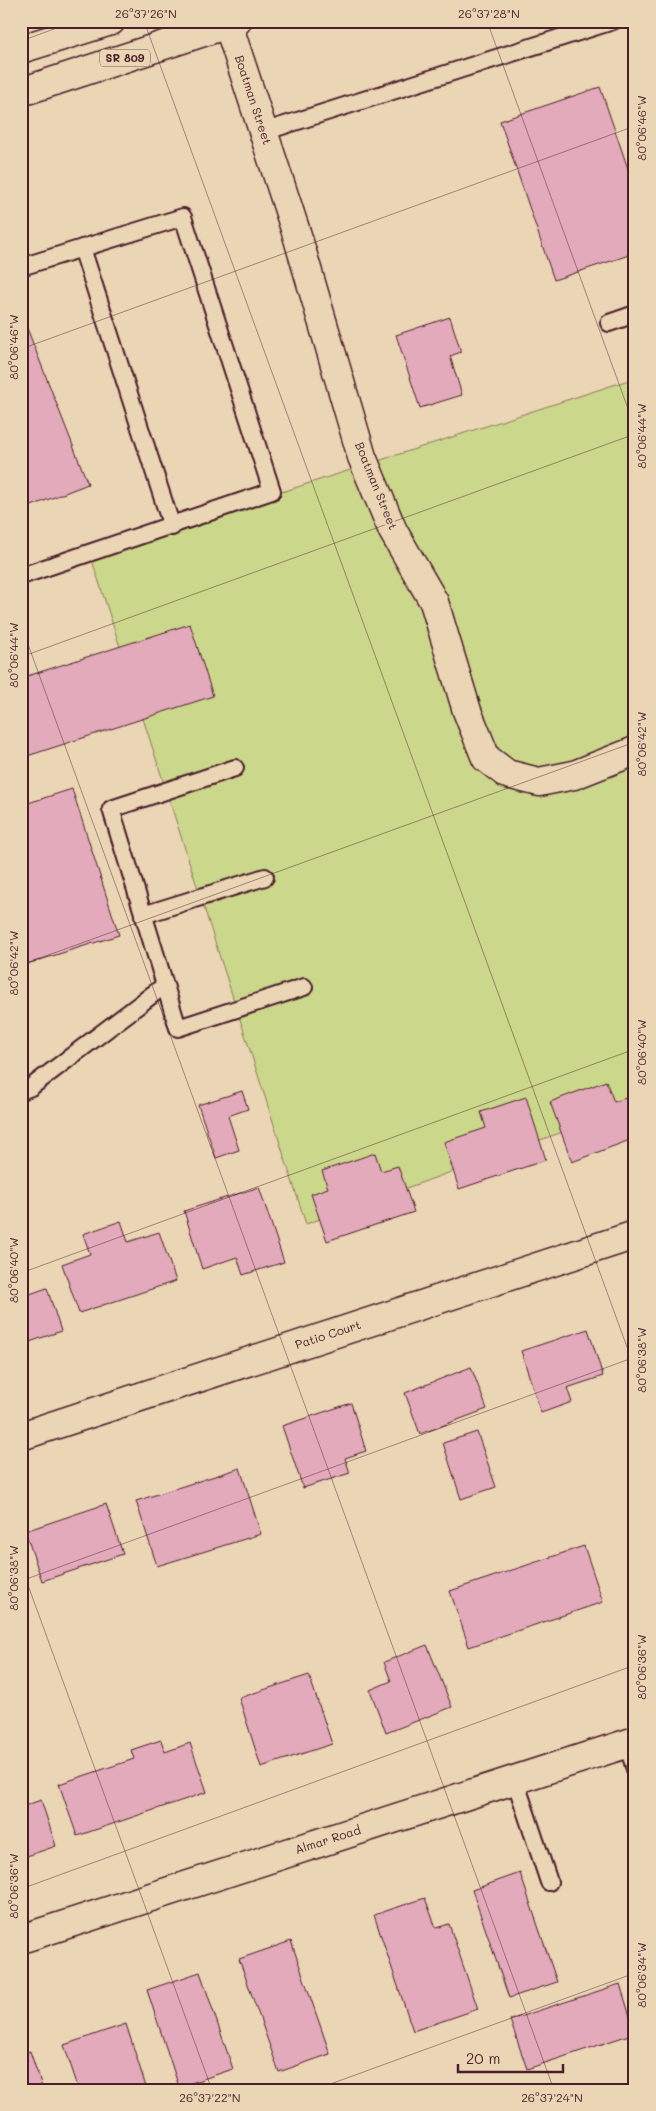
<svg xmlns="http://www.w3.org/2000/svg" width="656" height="2111" font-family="Mali,sans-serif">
<rect width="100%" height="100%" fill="#ead5b4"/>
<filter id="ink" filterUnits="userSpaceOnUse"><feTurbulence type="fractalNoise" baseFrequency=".02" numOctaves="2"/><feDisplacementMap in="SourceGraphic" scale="10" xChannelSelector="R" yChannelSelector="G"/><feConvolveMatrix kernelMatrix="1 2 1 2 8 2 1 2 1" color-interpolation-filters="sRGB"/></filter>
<g filter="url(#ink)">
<!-- green -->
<polygon fill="#cbd78a" stroke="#8a7b5a" points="635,378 635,1106 306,1224 90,554"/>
<!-- building -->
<g fill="#e3aabb" stroke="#4a1f2b">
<polygon points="600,87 635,189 635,253 554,280 500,121"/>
<polygon points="450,317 461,352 450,356 462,395 420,408 396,335"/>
<polygon points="23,318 88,484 21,510 21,319"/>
<polygon points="190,624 213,696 21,758 21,678"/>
<polygon points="72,789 119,935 21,966 21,801 22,805"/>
<polygon points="606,1081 614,1102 635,1095 635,1138 572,1162 550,1102"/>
<polygon points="242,1091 248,1109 228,1116 239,1150 216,1158 198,1105"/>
<polygon points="526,1097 546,1160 459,1189 444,1142 486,1128 481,1112"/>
<polygon points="375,1153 381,1171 398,1166 414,1212 327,1241 311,1194 328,1188 322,1171"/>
<polygon points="259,1187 284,1262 243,1275 237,1257 202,1269 184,1211"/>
<polygon points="121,1221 128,1242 159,1232 176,1281 79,1313 62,1264 90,1254 83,1234"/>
<polygon points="47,1288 61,1331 21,1345 21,1297"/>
<polygon points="588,1329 603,1376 567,1388 572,1402 541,1413 521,1351"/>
<polygon points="635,1333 635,1350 630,1335"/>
<polygon points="471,1367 487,1409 420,1434 405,1393"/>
<polygon points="351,1403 366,1451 345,1458 350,1473 303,1488 282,1426"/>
<polygon points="477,1432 496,1487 461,1499 443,1443"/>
<polygon points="240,1468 261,1534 157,1566 136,1501"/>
<polygon points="106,1504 123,1554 42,1581 25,1531"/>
<polygon points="584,1546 603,1602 469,1647 450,1591"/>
<polygon points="427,1645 452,1707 386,1733 370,1690 391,1681 384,1662"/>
<polygon points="309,1675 332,1744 261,1767 239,1698"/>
<polygon points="161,1740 165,1752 190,1743 207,1792 77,1836 59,1784 134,1759 131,1750"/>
<polygon points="41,1800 56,1846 21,1858 21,1807"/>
<polygon points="520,1873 557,1982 509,1998 472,1890"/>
<polygon points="425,1898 436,1928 449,1924 478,2009 413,2031 374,1915"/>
<polygon points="291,1941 330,2054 279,2072 239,1959"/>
<polygon points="200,1972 233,2069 179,2087 147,1990"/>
<polygon points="620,1984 635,2033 527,2069 510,2020"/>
<polygon points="126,2024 147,2090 79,2090 64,2045"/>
<polygon points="30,2051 43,2090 21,2090 21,2054"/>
</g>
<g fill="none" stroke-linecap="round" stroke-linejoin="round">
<!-- service casing -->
<g stroke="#4a1f2b" stroke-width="20">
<g id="service">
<polyline points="263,132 613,21"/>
<polyline points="82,248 172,527"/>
<polyline points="21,267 183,217 272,491 21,576"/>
<polyline points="609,323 635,314"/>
<polyline points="143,915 265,877"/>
<polyline points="165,985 178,1028 304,987"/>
<polyline points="21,1091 31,1087 165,985 111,809 235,768"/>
<polyline points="627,1743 635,1769"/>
<polyline points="515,1780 549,1882"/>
</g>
</g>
<!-- minor casing -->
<g stroke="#4a1f2b" stroke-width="31">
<g id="minor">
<polyline points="228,24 297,235 362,457 393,531 434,602 467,711 486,758 507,774 539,782 574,775 635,751"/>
<polyline points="21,1436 635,1235"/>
<polyline points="21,1939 635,1741"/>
</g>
</g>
<!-- primary casing -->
<g stroke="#4a1f2b" stroke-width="31">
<g id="primary">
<polyline points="21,49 111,21"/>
<polyline points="21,92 237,21"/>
</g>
</g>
<!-- service -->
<use href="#service" stroke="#ead5b4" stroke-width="16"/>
<!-- minor -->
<use href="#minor" stroke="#ead5b4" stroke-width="28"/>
<!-- primary -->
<use href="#primary" stroke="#ead5b4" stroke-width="28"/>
</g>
</g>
<!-- ticks -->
<path fill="none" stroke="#4a1f2b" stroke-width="1" stroke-opacity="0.45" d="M144 21 635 1369M487 21 635 428M21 41 76 21M21 349 635 126M21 625 554 2090M21 657 635 434M21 965 635 742M21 1273 635 1049M21 1566 212 2090M21 1581 635 1357M21 1889 635 1665M314 2090 635 1973"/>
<g text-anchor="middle" stroke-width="4.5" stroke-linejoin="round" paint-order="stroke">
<!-- shield labels -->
<rect fill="#ead5b4" stroke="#7a5654" stroke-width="1" x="100" y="49.5" width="50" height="17" rx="4"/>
<g font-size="11" font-weight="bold" fill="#4a1f2b">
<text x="125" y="62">SR 809</text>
</g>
<!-- street labels -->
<g font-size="12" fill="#4a1f2b" stroke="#ead5b4">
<text transform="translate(253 100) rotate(72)" y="4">Boatman Street</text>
<text transform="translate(376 486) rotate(68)" y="4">Boatman Street</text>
<text transform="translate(328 1335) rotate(-18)" y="4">Patio Court</text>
<text transform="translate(328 1840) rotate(-18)" y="4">Almar Road</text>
</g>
</g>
<!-- margin -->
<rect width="656" height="2111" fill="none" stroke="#ead5b4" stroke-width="55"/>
<!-- scale -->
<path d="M458 2064v8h105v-8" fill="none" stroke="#4a1f2b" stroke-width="2.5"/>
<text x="466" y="2064" font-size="15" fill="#4a1f2b" stroke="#ead5b4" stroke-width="4" paint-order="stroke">20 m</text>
<rect x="28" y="28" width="600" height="2056" fill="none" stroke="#4a1f2b" stroke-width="2"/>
<g font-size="12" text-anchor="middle" fill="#4a1f2b">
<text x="146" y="18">26°37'26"N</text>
<text x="489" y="18">26°37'28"N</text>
<text transform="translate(642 128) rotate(-90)" y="4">80°06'46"W</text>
<text transform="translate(14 347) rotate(-90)" y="4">80°06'46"W</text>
<text transform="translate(642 436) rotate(-90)" y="4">80°06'44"W</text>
<text transform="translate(14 655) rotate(-90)" y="4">80°06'44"W</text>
<text transform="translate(642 744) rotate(-90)" y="4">80°06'42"W</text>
<text transform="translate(14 963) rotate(-90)" y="4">80°06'42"W</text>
<text transform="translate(642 1052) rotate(-90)" y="4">80°06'40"W</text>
<text transform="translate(14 1270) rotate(-90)" y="4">80°06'40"W</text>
<text transform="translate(642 1360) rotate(-90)" y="4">80°06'38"W</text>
<text transform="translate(14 1578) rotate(-90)" y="4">80°06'38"W</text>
<text transform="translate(642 1667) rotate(-90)" y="4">80°06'36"W</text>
<text transform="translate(14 1886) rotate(-90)" y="4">80°06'36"W</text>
<text transform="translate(642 1975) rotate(-90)" y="4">80°06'34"W</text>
<text x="210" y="2102">26°37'22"N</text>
<text x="552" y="2102">26°37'24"N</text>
</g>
</svg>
